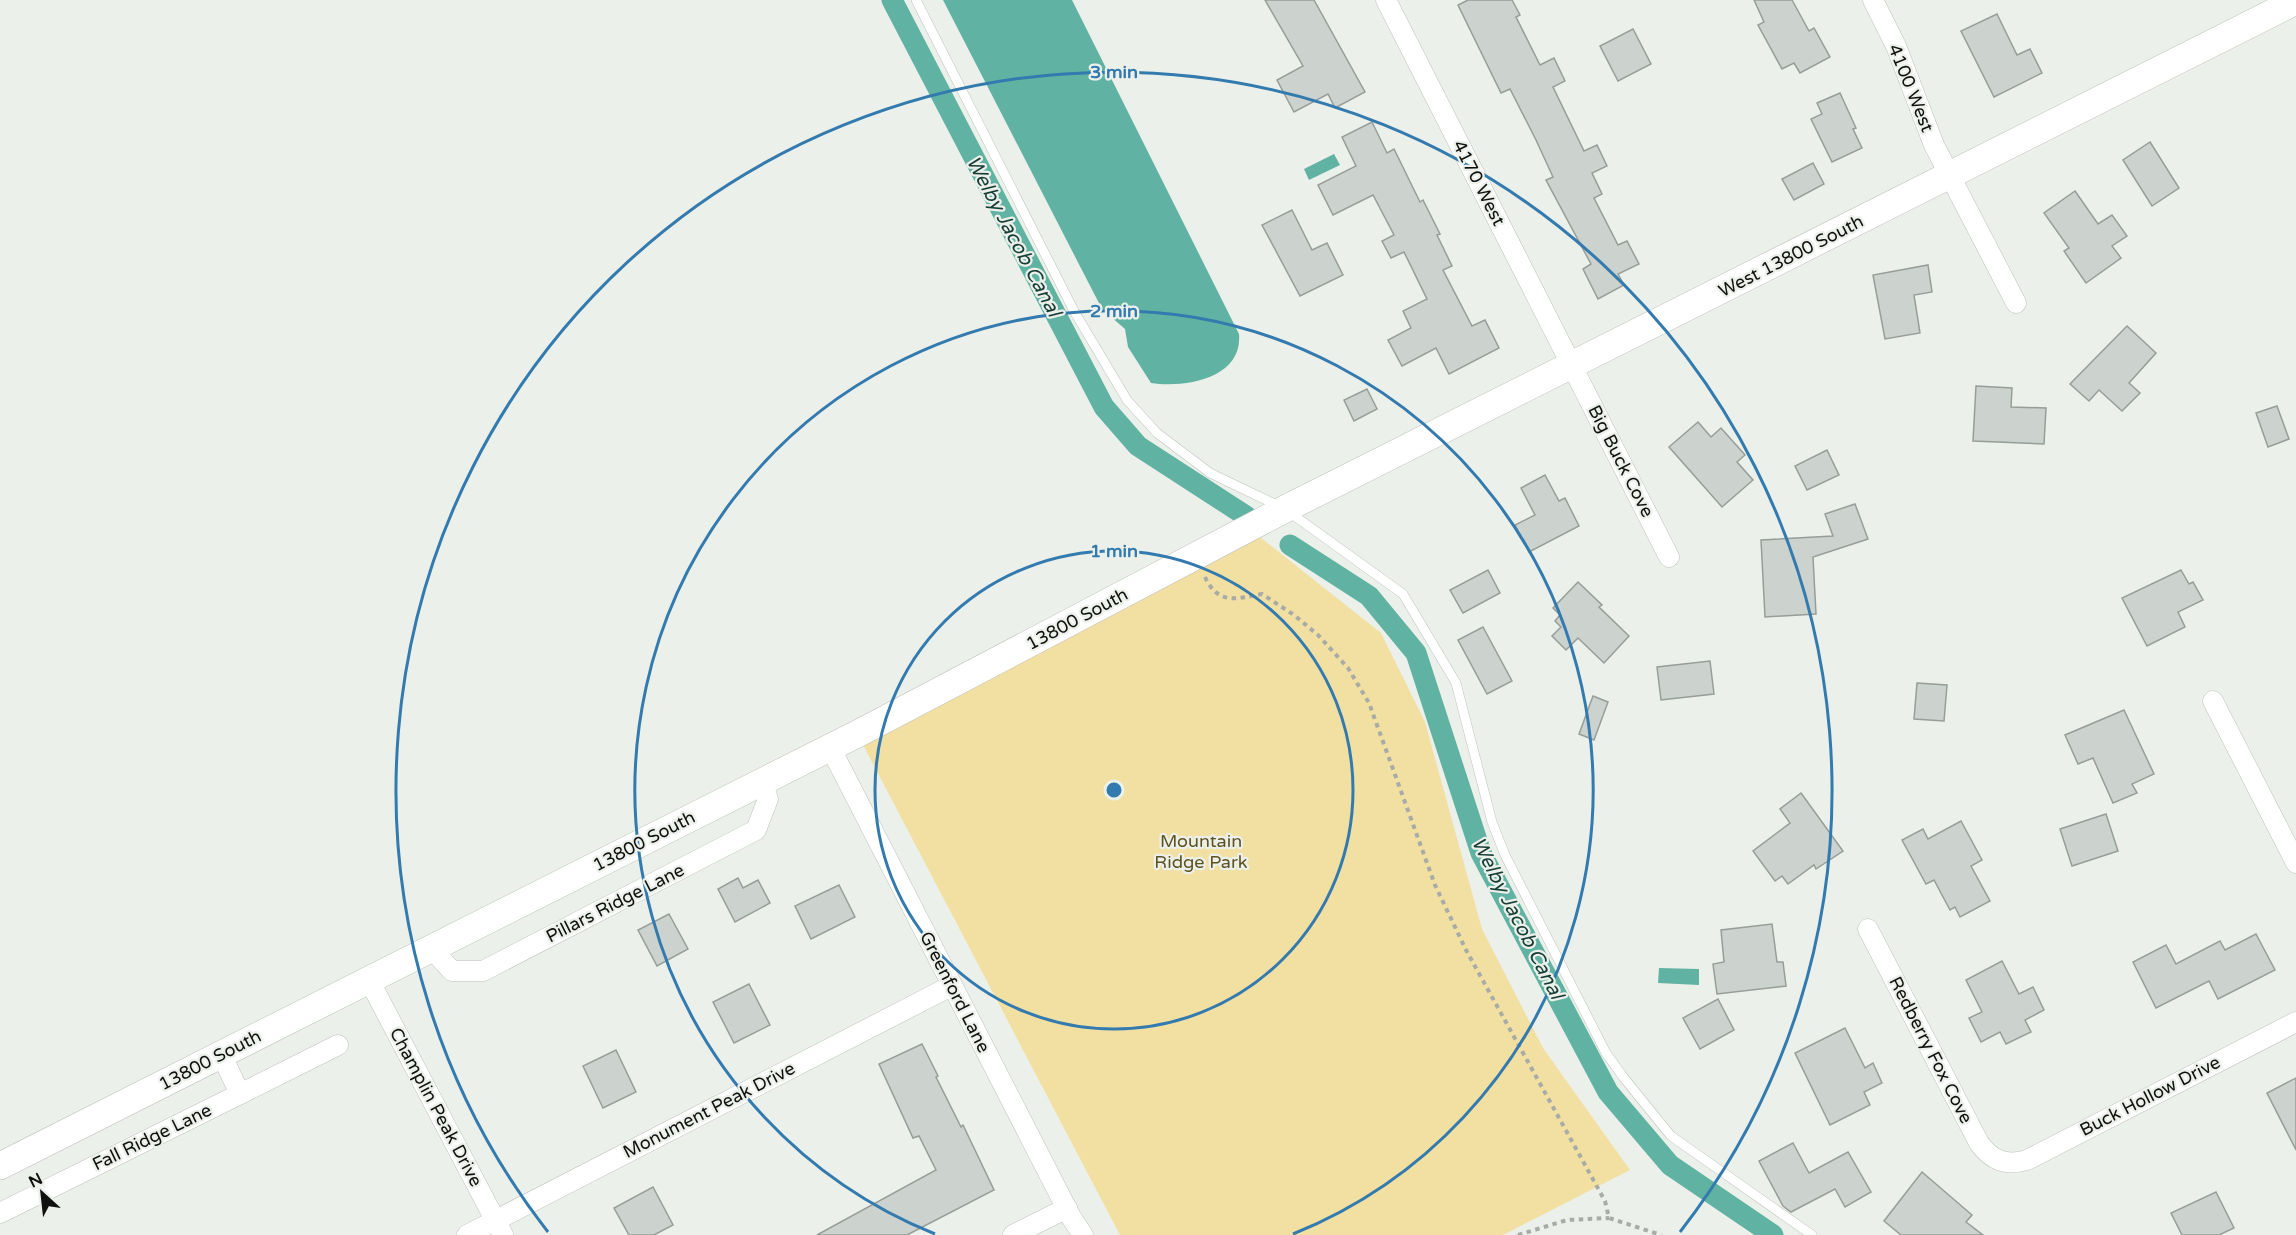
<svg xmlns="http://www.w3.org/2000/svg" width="2296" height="1235" font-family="'Varela Round',sans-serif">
<rect width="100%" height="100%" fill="#ecf0ea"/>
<!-- green -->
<polygon fill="#f2e0a3" points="1260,537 1381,633 1425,722 1482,929 1543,1048 1630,1170 1503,1235 1120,1235 861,741"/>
<!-- water -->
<g fill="#60b3a3">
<path d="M943 0H1072L1239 334C1243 379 1184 388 1151 383L1128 347 1125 329 1102 309Z"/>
<polygon points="1334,154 1340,165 1309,180 1304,169"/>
<polygon points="1659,968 1699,969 1699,985 1658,983"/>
</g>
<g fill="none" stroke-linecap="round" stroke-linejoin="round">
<!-- canal -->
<g stroke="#60b3a3" stroke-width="21">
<polyline points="892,0 1104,407 1138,446 1246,516"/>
<polyline points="1290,545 1369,596 1416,653 1481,853 1608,1092 1670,1165 1773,1235"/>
</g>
</g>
<!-- building -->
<g fill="#ccd3ce" stroke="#979d99" stroke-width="1.5">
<polygon points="1265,0 1314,0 1365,92 1335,108 1328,94 1294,112 1277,80 1303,66"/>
<polygon points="1468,0 1512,0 1520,15 1516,17 1540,65 1554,58 1565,81 1553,87 1584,151 1597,145 1607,166 1592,173 1602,194 1594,198 1618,245 1627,241 1639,264 1618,274 1624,285 1598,299 1583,269 1591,264 1546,180 1553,177 1536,140 1510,89 1501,93 1458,5"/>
<polygon points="1754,0 1792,0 1809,31 1814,28 1830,57 1800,73 1794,63 1782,69 1758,25 1764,22"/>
<polygon points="1997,14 2017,55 2030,49 2042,73 1994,97 1961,31"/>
<polygon points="1633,29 1651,64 1618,81 1600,46"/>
<polygon points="1840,93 1856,128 1853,129 1862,148 1832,162 1811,119 1822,114 1817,103"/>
<polygon points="1372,122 1387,153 1394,149 1420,202 1423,200 1440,234 1437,235 1452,266 1443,270 1472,326 1485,320 1499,348 1449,374 1436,348 1402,366 1388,340 1411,328 1403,311 1427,299 1404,252 1391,258 1382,241 1394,235 1373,195 1333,215 1318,185 1356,166 1342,137"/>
<polygon points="2150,142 2179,188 2152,206 2123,160"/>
<polygon points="1813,163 1824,184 1794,200 1782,179"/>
<polygon points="2075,191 2098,224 2112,215 2127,236 2112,246 2121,258 2086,283 2064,251 2069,248 2044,213"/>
<polygon points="1292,210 1312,250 1327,243 1343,275 1300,296 1262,225"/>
<polygon points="1928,265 1932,292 1914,295 1920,333 1885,339 1873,275"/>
<polygon points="2127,326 2156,353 2129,383 2140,393 2122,411 2099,390 2089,401 2070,384"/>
<polygon points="1976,386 2012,388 2011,407 2046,408 2044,444 1973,441"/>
<polygon points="1367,389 1377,409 1354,421 1344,400"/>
<polygon points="2277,406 2289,439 2268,447 2256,413"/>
<polygon points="1698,422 1711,437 1721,428 1745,455 1737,462 1753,480 1722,507 1669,447"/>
<polygon points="1827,450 1839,475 1807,490 1795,466"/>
<polygon points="1545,475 1559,501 1565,498 1579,526 1529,552 1515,525 1535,515 1521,488"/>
<polygon points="1855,504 1868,539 1813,557 1816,614 1765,617 1761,540 1833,536 1825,514"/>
<polygon points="1488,570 1500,593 1463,613 1450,590"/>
<polygon points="2181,570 2189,584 2193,582 2203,600 2178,612 2185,627 2147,646 2122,598"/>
<polygon points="1578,582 1602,605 1599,607 1629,636 1604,663 1578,638 1566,650 1552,636 1561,627 1555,621 1560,615 1553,608"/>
<polygon points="1483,627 1512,681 1487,694 1458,640"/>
<polygon points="1710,661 1714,694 1661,700 1657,667"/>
<polygon points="1917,683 1947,685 1944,721 1914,719"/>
<polygon points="1593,696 1608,702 1594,740 1579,734"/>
<polygon points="2124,710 2154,774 2132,784 2137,793 2113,803 2093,758 2078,764 2065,735"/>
<polygon points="1801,793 1843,851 1816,869 1814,865 1788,884 1782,876 1775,881 1753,851 1790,823 1780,809"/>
<polygon points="2106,814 2118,851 2072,866 2060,829"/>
<polygon points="1961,821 1982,860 1971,866 1990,901 1960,917 1955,907 1950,910 1934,880 1926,884 1902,840 1923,829 1928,839"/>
<polygon points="738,878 743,888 758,880 770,903 735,922 718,889"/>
<polygon points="839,885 855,917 811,939 795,906"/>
<polygon points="669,914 688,949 657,966 638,930"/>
<polygon points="1772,924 1777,962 1783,962 1786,986 1717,994 1713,964 1724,962 1721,930"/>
<polygon points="2256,934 2275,970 2218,999 2209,981 2156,1008 2133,962 2166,945 2176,964 2220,941 2225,950"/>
<polygon points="2002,961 2019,994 2033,987 2044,1010 2025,1020 2031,1032 2006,1044 2000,1032 1981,1042 1969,1018 1982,1012 1966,980"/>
<polygon points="749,984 770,1025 734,1043 713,1002"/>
<polygon points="1718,999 1734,1030 1700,1049 1683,1018"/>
<polygon points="1845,1028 1865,1068 1873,1063 1882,1083 1864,1092 1870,1105 1830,1125 1795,1053"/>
<polygon points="922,1044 938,1076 936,1077 961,1127 963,1125 994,1190 907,1235 817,1235 936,1170 919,1136 913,1138 879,1064"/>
<polygon points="616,1050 636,1092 603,1108 583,1066"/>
<polygon points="2296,1078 2296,1150 2267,1093"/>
<polygon points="1793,1143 1809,1173 1848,1152 1871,1192 1845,1207 1835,1189 1791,1212 1783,1206 1759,1161"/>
<polygon points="1922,1172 1972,1215 1966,1222 1983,1235 1901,1235 1884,1221"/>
<polygon points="653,1187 673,1225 654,1235 629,1235 614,1208"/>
<polygon points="2216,1192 2234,1228 2219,1235 2182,1235 2171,1213"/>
</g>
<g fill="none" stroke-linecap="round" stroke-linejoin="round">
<!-- lane casing -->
<g stroke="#bec2bc" stroke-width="10">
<polyline id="lane" points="916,0 1074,311 1127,400 1157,433 1210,473 1285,509 1403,594 1456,683 1492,822 1505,855 1606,1053 1624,1078 1671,1136 1812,1235"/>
</g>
<!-- street casing -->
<g stroke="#bec2bc" stroke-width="21">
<g id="street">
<polyline points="1386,0 1669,557"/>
<polyline points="1873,0 1896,46 1934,145 2016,303"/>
<polyline points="2213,701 2296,863"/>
<polyline points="830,747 1071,1217 1083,1235"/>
<path d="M1868 929 1979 1143C1992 1161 2006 1166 2027 1160L2296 1022"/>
<polyline points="431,948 452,971 483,971 756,830 768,799 762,781"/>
<polyline points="369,980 503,1235"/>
<polyline points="240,1094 338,1045"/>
<polyline points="0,1213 240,1094 221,1054"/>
<polyline points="467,1235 951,986"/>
<polyline points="1013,1235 1067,1208"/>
</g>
</g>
<!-- secondary casing -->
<g stroke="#bec2bc" stroke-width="28">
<polyline id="secondary" points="0,1166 861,732 1285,509 2296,1"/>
</g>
<!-- path -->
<g stroke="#a8aba6" stroke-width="4" stroke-dasharray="4.5 4.5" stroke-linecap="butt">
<path d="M1205 577C1218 605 1236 599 1262 594L1294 615 1318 635 1348 668 1369 703 1435 885 1466 950 1605 1201 1609 1218 1661 1235"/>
<polyline points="1518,1235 1567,1220 1609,1218"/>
</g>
<!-- lane -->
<use href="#lane" stroke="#fff" stroke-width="9"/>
<!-- street -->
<use href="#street" stroke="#fff" stroke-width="20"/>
<!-- secondary -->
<use href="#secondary" stroke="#fff" stroke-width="27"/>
</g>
<!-- distance rings -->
<g fill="none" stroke="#337aaf" stroke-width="3">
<circle cx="1114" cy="790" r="239"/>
<path d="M935 1234A479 479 0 1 1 1293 1234"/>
<path d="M548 1232A718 718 0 1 1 1680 1232"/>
</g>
<g text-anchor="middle" stroke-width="4.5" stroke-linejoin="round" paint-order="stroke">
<!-- street labels -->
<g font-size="18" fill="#10110f" stroke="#ecf0ea">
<text transform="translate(1911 88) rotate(68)" y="6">4100 West</text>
<text transform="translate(1479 183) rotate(63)" y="6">4170 West</text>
<text transform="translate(1791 256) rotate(-27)" y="6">West 13800 South</text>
<text transform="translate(1621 461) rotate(63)" y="6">Big Buck Cove</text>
<text transform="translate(1077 619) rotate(-28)" y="6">13800 South</text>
<text transform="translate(644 841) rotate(-27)" y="6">13800 South</text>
<text transform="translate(615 903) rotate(-27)" y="6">Pillars Ridge Lane</text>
<text transform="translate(955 992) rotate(63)" y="6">Greenford Lane</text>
<text transform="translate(1931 1050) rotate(63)" y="6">Redberry Fox Cove</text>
<text transform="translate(210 1060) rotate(-27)" y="6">13800 South</text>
<text transform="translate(2150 1096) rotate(-27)" y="6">Buck Hollow Drive</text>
<text transform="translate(436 1107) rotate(62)" y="6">Champlin Peak Drive</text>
<text transform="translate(709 1110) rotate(-27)" y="6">Monument Peak Drive</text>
<text transform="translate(152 1137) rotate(-26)" y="6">Fall Ridge Lane</text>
</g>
<!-- park labels -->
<g font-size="18" fill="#5f5221" stroke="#ecf0ea">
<text x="1201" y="847">Mountain<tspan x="1201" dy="21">Ridge Park</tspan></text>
</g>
<!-- water labels -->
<g font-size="20" font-style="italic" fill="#163d36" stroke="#ecf0ea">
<text transform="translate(1014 236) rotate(62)" y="7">Welby Jacob Canal</text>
<text transform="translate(1518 918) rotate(63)" y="7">Welby Jacob Canal</text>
</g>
</g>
<circle cx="1114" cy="790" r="9" fill="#337aaf" stroke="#ecf0ea" stroke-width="3"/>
<g font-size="18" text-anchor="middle" font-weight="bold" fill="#337aaf" stroke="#ecf0ea" stroke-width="4.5" stroke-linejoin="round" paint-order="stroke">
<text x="1114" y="78">3 min</text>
<text x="1114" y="317">2 min</text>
<text x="1114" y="557">1 min</text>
</g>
<!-- north arrow -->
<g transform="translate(42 1193) rotate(333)" stroke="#ecf0ea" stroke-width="4.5" paint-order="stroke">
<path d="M0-4.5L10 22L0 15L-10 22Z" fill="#10110f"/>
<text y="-9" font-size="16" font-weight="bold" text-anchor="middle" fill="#10110f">N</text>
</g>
</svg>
